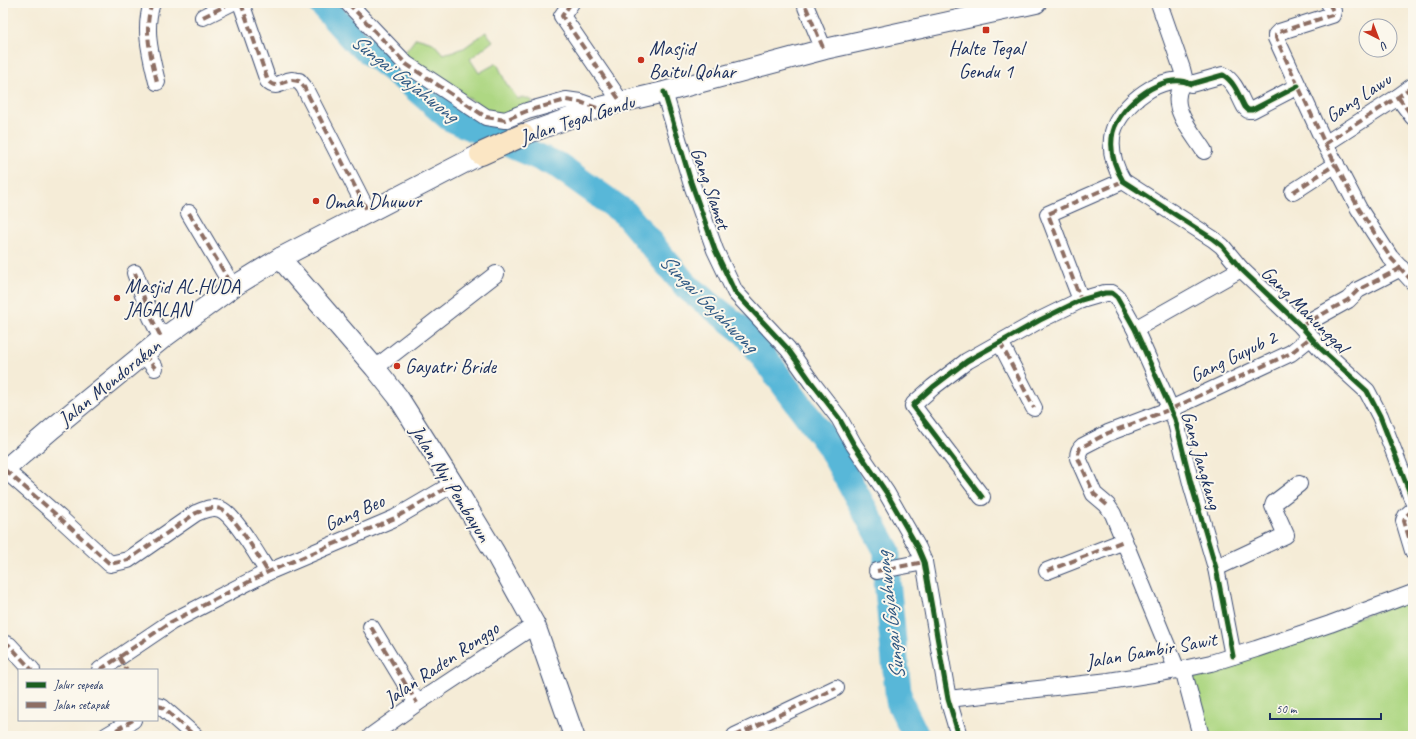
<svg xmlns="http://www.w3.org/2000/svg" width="1416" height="739" font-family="Caveat,sans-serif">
<rect width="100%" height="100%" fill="#fbf7ec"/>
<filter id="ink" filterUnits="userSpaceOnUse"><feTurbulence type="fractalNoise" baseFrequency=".025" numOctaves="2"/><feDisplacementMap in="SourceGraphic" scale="8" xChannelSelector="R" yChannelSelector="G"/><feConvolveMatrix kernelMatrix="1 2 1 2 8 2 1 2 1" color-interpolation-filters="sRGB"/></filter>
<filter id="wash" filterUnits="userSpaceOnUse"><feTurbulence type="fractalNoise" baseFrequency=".012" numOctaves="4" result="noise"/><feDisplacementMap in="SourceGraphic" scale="16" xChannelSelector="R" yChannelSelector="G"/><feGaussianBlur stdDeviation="0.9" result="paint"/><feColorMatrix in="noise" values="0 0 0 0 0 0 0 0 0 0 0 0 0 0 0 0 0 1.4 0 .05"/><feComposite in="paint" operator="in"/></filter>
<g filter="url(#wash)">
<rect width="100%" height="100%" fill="#f5ecd7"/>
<!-- green -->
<g fill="#aed783" stroke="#648370">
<polygon points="486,32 493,41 470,59 479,73 497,63 506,83 518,99 523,97 533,101 518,119 499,118 403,55 416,38 433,43 443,54 464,48"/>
<polygon points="1413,599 1413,736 1205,736 1190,674"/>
</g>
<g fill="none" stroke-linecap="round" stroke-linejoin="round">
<!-- river -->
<polyline stroke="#59b7d8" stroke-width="27" points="321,3 354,40 410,83 450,118 559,166 625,213 687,287 746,333 829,445 887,551 887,581 899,701 916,736"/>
</g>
</g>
<g filter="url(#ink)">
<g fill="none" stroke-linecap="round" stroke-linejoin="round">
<!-- minor casing -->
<g stroke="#3c4b70" stroke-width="18">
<g id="minor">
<path d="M152 3C143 30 151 56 157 82"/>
<path d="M241 3 268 81C276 90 282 81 292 80 294 80 297 81 299 81L304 87 368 212"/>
<polyline points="348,3 406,64 486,117 505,120 527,111 566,100 580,102 597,108"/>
<polyline points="571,3 562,16 621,102"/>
<path d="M1159 3 1182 69 1185 81C1182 85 1178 90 1178 95 1174 113 1195 136 1204 151"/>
<polyline points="1329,3 1333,11 1332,15 1279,32 1276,35 1276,38 1325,144 1359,209 1390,257 1413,282"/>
<polyline points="806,7 824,50"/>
<polyline points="203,17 231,3"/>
<path d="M1298 86 1252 110H1248L1245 107C1239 96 1235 82 1223 75L1191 84C1164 70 1120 105 1113 132 1109 150 1114 166 1123 181L1213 239 1222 246 1241 269 1301 326 1321 349 1367 391 1380 416 1413 501"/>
<polyline points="664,92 691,182 715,250 735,292 788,349 812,383 839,418 854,445 886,492 918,548 924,562 948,699 959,736"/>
<polyline points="1398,97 1413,117"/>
<polyline points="1325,144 1398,97 1413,86"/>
<polyline points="1293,192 1336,164"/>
<polyline points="189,213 233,287"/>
<polyline points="135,273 151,317 162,339"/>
<polyline points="1081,300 1048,214 1123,181"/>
<polyline points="1301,326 1348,300 1358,290 1401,268"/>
<polyline points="1135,329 1241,269"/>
<polyline points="1000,342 1034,408"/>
<polyline points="144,354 155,368"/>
<polyline points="375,368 496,274"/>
<path d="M5 470 60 518 110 564 128 560 196 513C204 510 212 506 220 509 234 514 259 558 268 572"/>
<polyline points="982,497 913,406 914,404 933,387 967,361 1040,320 1081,300 1105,293 1112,293 1117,297 1135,329 1175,419 1192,487 1216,568 1233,656"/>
<polyline points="1413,510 1406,516 1404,521 1413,551"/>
<polyline points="1216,568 1286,535 1273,506 1274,503 1299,484"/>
<polyline points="877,571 924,562"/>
<polyline points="1047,571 1124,541"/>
<polyline points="371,627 417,703"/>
<polyline points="3,645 6,644 9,645 32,670"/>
<polyline points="1183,669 1201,736"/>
<polyline points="100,670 171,622 268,572 395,518 453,484"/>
<path d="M1177 670 1113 514 1107 505 1094 494 1078 458C1078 453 1079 449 1083 446L1108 433 1171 409 1291 353 1311 337"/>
<polyline points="948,699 1109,681 1183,669 1211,663 1256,649 1330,624 1413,593"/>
<polyline points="157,706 162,707 195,736"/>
<polyline points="106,736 133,720"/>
<polyline points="371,736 417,703 535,625"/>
<polyline points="735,736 836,688"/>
</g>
</g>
<!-- tertiary casing -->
<g stroke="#3c4b70" stroke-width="22">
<g id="tertiary">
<polyline points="523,135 597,108 621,102 664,92 825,49 1036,3"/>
<polyline points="280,258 375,368 398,397 453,484 495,553 535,625 574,736"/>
<polyline points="3,471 53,428 162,339 233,287 280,258 481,154"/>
</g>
</g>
<!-- secondary casing -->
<g stroke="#3c4b70" stroke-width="24">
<polyline id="secondary" points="481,154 523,135"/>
</g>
<!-- minor -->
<use href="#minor" stroke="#fff" stroke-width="16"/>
<!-- tertiary -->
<use href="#tertiary" stroke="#fff" stroke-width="20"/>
<!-- secondary -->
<use href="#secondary" stroke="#fbe6c4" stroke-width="22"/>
<!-- quiet -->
<g stroke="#8d6e63" stroke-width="4" stroke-dasharray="8 4" stroke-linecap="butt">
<path d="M152 3C143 30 151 56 157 82"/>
<path d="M241 3 268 81C276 90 282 81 292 80 294 80 297 81 299 81L304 87 368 212"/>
<polyline points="348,3 406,64 486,117 505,120 527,111 566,100 580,102 597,108"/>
<polyline points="571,3 562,16 621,102"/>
<polyline points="1329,3 1333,11 1332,15 1279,32 1276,35 1276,38 1325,144 1359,209 1390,257 1413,282"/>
<polyline points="806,7 824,50"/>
<polyline points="203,17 231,3"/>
<polyline points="1398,97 1413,117"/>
<polyline points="1325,144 1398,97 1413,86"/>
<polyline points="1293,192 1336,164"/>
<polyline points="189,213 233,287"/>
<polyline points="135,273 151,317 162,339"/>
<polyline points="1079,302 1081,300 1048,214 1123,181 1126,183"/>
<polyline points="1301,326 1348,300 1358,290 1401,268"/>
<polyline points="1000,342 1034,408"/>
<polyline points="144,354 155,368"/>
<path d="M5 470 60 518 110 564 128 560 196 513C204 510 212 506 220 509 234 514 259 558 268 572"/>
<polyline points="1107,505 1094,494 1078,458 1078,454 1080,448 1108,433 1171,409 1291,353 1311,337"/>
<polyline points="1413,510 1406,516 1404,521 1413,551"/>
<polyline points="877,571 924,562"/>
<polyline points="1047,571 1124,541"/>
<polyline points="371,627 417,703"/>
<polyline points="3,645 6,644 9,645 32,670"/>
<polyline points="119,657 127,670"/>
<polyline points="100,670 171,622 268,572 395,518 453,484"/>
<polyline points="157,706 162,707 195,736"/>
<polyline points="106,736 133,720"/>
<polyline points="735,736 836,688"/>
</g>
<!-- cycleway casing -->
<g stroke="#fbf7ec" stroke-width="8">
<g id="cycleway">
<path d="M1298 86 1252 110H1248L1245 107C1239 96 1235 82 1223 75L1191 84C1164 70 1120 105 1113 132 1109 150 1114 166 1123 181L1213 239 1222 246 1241 269 1301 326 1321 349 1367 391 1380 416 1413 501"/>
<polyline points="664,92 691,182 715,250 735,292 788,349 812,383 839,418 854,445 886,492 918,548 924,562 948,699 959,736"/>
<polyline points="982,497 913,406 914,404 933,387 967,361 1040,320 1081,300 1105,293 1112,293 1117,297 1135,329 1175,419 1192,487 1216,568 1233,656"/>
</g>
</g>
<!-- cycleway -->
<use href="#cycleway" stroke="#1b5e20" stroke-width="5"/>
</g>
</g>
<!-- markers -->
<g fill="#c8321e" stroke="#fbf7ec" stroke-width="1.5">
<rect x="982" y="26" width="8" height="8" rx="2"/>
<circle cx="641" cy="60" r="4"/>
<circle cx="316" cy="201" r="4"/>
<circle cx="117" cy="298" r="4"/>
<circle cx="397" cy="366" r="4"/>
</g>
<g text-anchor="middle" stroke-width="4" stroke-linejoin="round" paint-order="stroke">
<!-- poi labels -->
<g font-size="20" fill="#1b2f5e" stroke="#fbf7ec" text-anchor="start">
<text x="649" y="55">Masjid<tspan x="649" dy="23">Baitul Qohar</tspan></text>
<text x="986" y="55" text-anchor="middle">Halte Tegal<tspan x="986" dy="23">Gendu 1</tspan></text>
<text x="324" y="208">Omah Dhuwur</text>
<text x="125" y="293">Masjid AL.HUDA<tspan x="125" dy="23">JAGALAN</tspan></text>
<text x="405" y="373">Gayatri Bride</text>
</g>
<!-- street labels -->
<g font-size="20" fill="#1b2f5e" stroke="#fbf7ec">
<text transform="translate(1358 97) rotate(-33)" y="7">Gang Lawu</text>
<text transform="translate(577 119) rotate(-18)" y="7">Jalan Tegal Gendu</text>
<text transform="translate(711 188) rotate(71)" y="7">Gang Slamet</text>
<text transform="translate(1305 309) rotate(45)" y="7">Gang Manunggal</text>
<text transform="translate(1233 356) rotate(-26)" y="7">Gang Guyub 2</text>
<text transform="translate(109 382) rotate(-39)" y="7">Jalan Mondorakan</text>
<text transform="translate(1202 460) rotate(74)" y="7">Gang Jangkang</text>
<text transform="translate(451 483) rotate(58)" y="7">Jalan Nyi Pembayun</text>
<text transform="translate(354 512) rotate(-24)" y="7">Gang Beo</text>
<text transform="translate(1151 650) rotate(-10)" y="7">Jalan Gambir Sawit</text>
<text transform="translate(441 663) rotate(-34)" y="7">Jalan Raden Ronggo</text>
</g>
<!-- water labels -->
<g font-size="21" font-style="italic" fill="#2e5883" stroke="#fbf7ec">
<text transform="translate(405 78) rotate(38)" y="7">Sungai Gajahwong</text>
<text transform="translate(709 303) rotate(45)" y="7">Sungai Gajahwong</text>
<text transform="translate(890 616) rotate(-97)" y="7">Sungai Gajahwong</text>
</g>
</g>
<!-- margin -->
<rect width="1416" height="739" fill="none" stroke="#fbf7ec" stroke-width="16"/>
<!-- legend -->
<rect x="18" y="669" width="140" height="52" fill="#fbf7ec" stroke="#a1a7b3"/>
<rect x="26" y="682" width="20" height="6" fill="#1b5e20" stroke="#a1a7b3"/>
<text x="54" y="689" font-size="12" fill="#1b2f5e">Jalur sepeda</text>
<rect x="26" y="702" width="20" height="6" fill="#8d6e63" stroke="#a1a7b3"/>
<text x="54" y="709" font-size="12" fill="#1b2f5e">Jalan setapak</text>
<!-- north arrow -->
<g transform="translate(1378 38) rotate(138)"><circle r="19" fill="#fbf7ec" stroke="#a1a7b3"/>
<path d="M0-3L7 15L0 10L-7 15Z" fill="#c8321e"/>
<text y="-6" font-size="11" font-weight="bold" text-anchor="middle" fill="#1b2f5e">U</text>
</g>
<!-- scale -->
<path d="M1270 713v6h111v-6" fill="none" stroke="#1b2f5e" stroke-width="2"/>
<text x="1276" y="713" font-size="12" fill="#1b2f5e" stroke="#fbf7ec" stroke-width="3" paint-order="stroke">50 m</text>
</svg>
